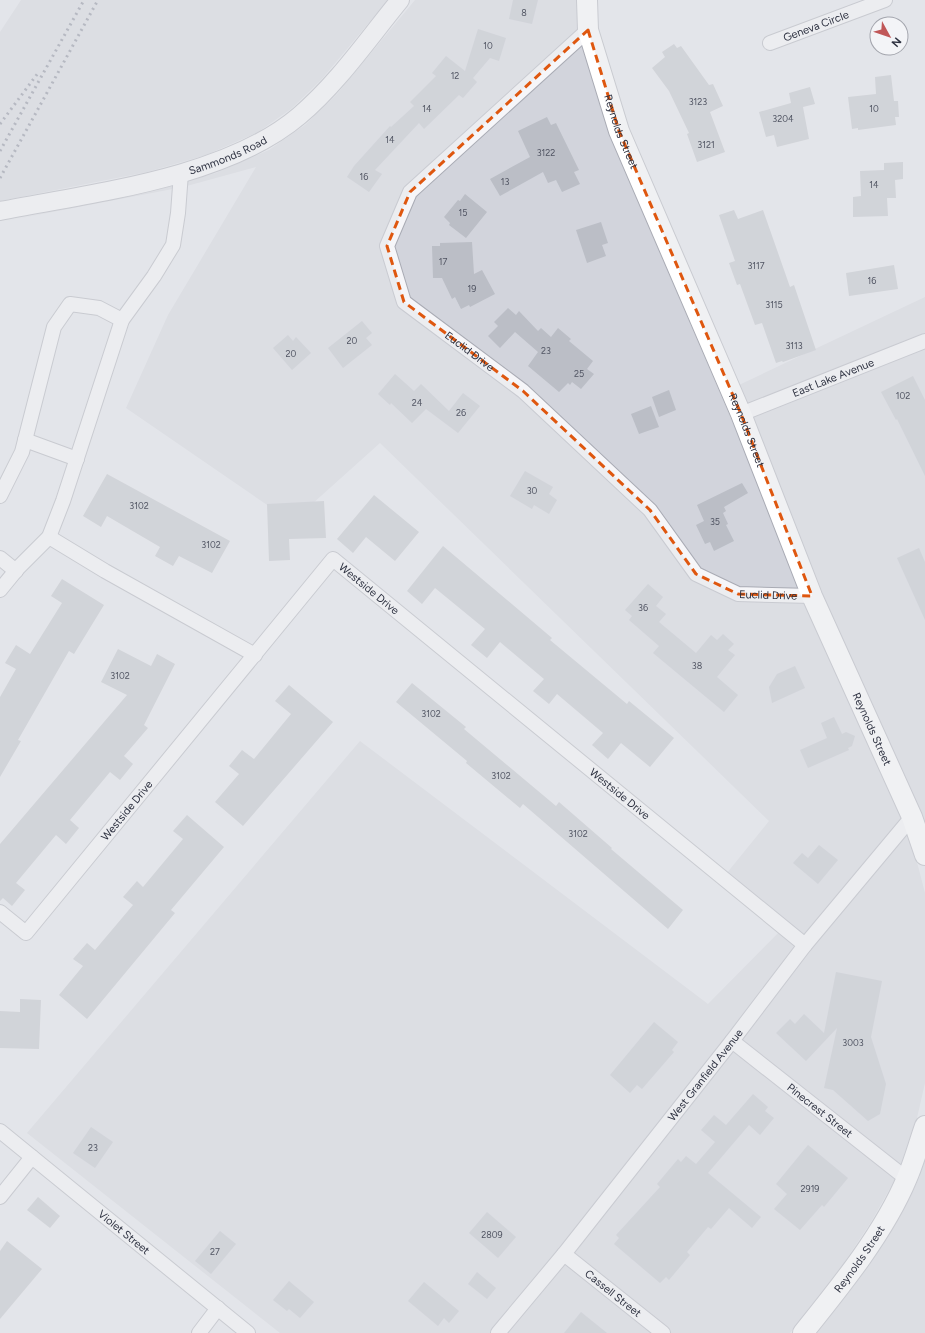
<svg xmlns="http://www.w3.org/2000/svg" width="925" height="1333" font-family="Figtree,sans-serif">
<rect width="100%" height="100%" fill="#e3e5ea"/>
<!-- built -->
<g fill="#d2d4dc">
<polygon points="21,0 388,0 321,80 291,109 258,132 206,155 147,172 0,201 0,32"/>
<polygon points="415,0 578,0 579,32 609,134 903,819 918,866 925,893 925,1083 917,1118 898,1174 871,1222 836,1275 790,1333 280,1333 27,1133 360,741 708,1004 784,927 718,884 769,821 380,443 292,522 126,408 168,315 256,167 183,187 0,222 154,191 216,173 269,150 305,125 337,94"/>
<polygon points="925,297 925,826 821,594 739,385"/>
<polygon points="925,1158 925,1333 817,1333 853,1287 889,1234 913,1191 920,1176 919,1175"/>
</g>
<!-- building -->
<g fill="#bbbec6">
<polygon points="513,0 538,0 532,24 509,19"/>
<polygon points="478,29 506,38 499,61 490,58 473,78 477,82 463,98 459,95 424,129 419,123 375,170 382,174 369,192 347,177 354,166 390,126 391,127 414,106 410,102 436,76 432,73 446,56 465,71"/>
<polygon points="674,44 677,48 681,46 709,85 713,84 723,106 710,112 725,152 703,160 697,162 687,134 689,133 669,91 652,68 665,57 662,52"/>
<polygon points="891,75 894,101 898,101 899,117 895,117 896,125 858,130 858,128 852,129 848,97 876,94 875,77"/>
<polygon points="810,87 815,104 803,107 809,139 777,147 774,135 766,137 759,112 791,103 789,93"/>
<polygon points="547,117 551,125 556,123 579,170 574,172 580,184 562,192 556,180 548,183 543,172 500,196 490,179 530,157 518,131"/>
<polygon points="903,162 903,179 895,180 896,198 887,198 888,216 853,217 853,197 861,196 860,171 884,170 884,163"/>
<polygon points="465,194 487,212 466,238 449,225 450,223 444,217 458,200 460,201"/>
<polygon points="734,210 738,219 763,210 790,287 794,285 816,350 783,362 782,361 776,363 762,323 755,325 740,284 737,285 729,263 735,261 719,215"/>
<polygon points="601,222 608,243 602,245 606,256 587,263 576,230"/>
<polygon points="472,242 474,274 482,270 495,294 470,307 469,305 461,309 455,297 452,299 442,278 433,278 432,246 440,246 440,243"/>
<polygon points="894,265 898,289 849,296 846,273"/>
<polygon points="508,308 516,315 519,311 538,331 541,328 551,337 558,328 571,339 569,341 593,361 587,369 594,374 581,389 572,382 570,385 568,383 559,392 528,366 538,352 515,332 500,348 488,336 498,326 494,322"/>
<polygon points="362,321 372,333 366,338 372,345 343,368 328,348"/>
<polygon points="288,335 293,341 296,337 311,353 292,370 273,348"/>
<polygon points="395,374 414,391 421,384 449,411 463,393 480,406 458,433 426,409 412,423 391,403 390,405 378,394"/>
<polygon points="913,376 925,400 925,476 897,419 896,420 881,392"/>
<polygon points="669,390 676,410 659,417 652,397"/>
<polygon points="651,406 659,427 639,434 631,414"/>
<polygon points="525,471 553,487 549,494 557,500 549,514 534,505 532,509 510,496"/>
<polygon points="107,474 230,541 212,573 179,556 173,566 155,556 160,547 107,516 101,527 83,516"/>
<polygon points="742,483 748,493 724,507 726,511 723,513 728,524 726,525 734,541 714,551 710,542 705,544 696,525 704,521 697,505"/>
<polygon points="374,495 419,532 395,561 366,537 353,553 337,539"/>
<polygon points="324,501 326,538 289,539 290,560 269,561 267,504"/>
<polygon points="443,546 552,638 550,640 627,704 629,701 674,738 650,767 621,743 608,759 592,745 603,733 557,694 549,704 533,691 544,679 500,642 487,658 471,645 485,629 435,588 422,604 407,591"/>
<polygon points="919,548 925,562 925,620 897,558"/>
<polygon points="62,579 104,605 74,654 69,651 18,740 21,741 0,777 0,697 16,669 5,663 16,645 30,654 62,603 51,596"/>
<polygon points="648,584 663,597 656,606 666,614 659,622 696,653 711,635 717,640 723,634 734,644 728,650 735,655 717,677 738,695 724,712 653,653 659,646 629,620 632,616 625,610"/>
<polygon points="118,649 151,666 157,654 175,664 144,725 148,728 124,756 133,764 120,780 110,772 70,820 79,828 66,844 56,835 16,883 25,890 12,906 3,898 0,901 0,844 127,695 101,682"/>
<polygon points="795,666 805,688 772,703 769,687 777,674"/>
<polygon points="412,683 466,727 464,729 556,806 559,802 612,848 611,849 683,910 668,929 523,804 520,808 466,763 467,761 396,702"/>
<polygon points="289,685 333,722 243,826 215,802 239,774 229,766 242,750 254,759 291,714 275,701"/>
<polygon points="834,717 842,734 846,732 855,736 852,746 848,748 849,750 808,768 800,750 827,738 821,723"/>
<polygon points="187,815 224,847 171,910 175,913 87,1019 59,995 83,966 73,959 87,943 95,950 133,905 123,897 137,881 143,887 183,839 173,831"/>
<polygon points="819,845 838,860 818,884 793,863 802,853 808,858"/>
<polygon points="836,972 882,981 871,1037 886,1084 880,1114 868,1121 833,1090 824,1088 837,1028 806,1061 776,1033 790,1019 795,1024 804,1014 824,1033"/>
<polygon points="20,999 41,1000 39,1049 0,1048 0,1011 20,1012"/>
<polygon points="654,1022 678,1042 672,1050 674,1052 642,1089 637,1085 630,1093 610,1075"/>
<polygon points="753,1094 768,1107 765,1111 774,1118 760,1135 749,1125 708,1173 761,1217 752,1228 729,1208 711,1229 708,1227 687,1252 690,1255 669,1280 666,1277 660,1283 614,1244 619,1238 616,1235 660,1187 657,1184 678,1159 681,1162 686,1156 696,1164 715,1142 701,1130 714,1115 726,1125"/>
<polygon points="91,1127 113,1142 95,1168 73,1153"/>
<polygon points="808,1145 848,1178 824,1207 822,1205 800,1230 774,1209 787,1194 776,1184"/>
<polygon points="38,1197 60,1216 50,1228 27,1210"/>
<polygon points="487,1212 516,1237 498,1258 469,1233"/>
<polygon points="220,1231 236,1244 211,1274 195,1261"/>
<polygon points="7,1241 42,1269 0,1319 0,1251"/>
<polygon points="477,1272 496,1288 487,1299 468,1284"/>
<polygon points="289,1281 314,1302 300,1318 289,1309 287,1311 273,1300"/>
<polygon points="424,1282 459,1311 449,1323 444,1318 438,1326 408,1301"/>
<polygon points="581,1312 607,1333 564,1333"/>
</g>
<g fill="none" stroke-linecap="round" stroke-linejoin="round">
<!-- minor casing -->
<g stroke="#a9abb4" stroke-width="16">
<g id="minor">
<path id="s1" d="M588 30 410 192 387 246 404 302 523 391 650 510 696 574 738 594 812 596"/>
<path id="s2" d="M770 43 885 0"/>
<path id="s3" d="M741 414 925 341"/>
<polyline points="25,440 77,459"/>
<polyline points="0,496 22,452 54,327 70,304 99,308 122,320"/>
<polyline points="49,537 105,571 255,655"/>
<polyline points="0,558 16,571"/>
<polyline points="0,590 18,568 49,537 63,501 122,320 154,276 173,245 178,213 181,173"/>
<path id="s4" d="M0 912 26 933 333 559 805 945"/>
<path id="s5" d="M732 1041 907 1179 911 1173"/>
<path id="s6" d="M0 1131 248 1333"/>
<polyline points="0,1197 32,1157"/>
<path id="s7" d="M564 1254 663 1333"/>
<polyline points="199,1333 218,1308"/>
<path id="s8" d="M498 1333 564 1254 732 1041 805 945 912 817"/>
</g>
</g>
<!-- tertiary casing -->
<g stroke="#a9abb4" stroke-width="20">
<g id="tertiary">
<path id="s9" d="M0 211C92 193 226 178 299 116 338 83 368 39 400 0"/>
</g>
</g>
<!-- secondary casing -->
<g stroke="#a9abb4" stroke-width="22">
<g id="secondary">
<path id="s10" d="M587 0 588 30 619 131 741 414 812 596 912 817 925 855"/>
<path id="s11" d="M803 1333C840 1287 884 1233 907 1178 914 1162 919 1143 925 1126"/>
</g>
</g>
<!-- minor -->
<use href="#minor" stroke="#f6f6f9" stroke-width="14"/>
<!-- tertiary -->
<use href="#tertiary" stroke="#f6f6f9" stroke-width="18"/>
<!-- secondary -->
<use href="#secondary" stroke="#fff" stroke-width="20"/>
<!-- rail -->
<g stroke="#7f8392" stroke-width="3" stroke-dasharray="2 4" stroke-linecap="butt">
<polyline points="0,124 38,73"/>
<polyline points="0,151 84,0"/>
<polyline points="0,178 98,0"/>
</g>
</g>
<!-- marked area -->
<path d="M0 0H925V1333H0ZM588 30 619 131 741 414 812 596 738 594 696 574 650 510 523 391 404 302 387 246 410 192Z" fill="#e3e5ea" fill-opacity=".55" fill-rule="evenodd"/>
<path fill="none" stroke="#df570f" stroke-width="3" stroke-dasharray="8 5" stroke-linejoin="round" d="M588 30 619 131 741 414 812 596 738 594 696 574 650 510 523 391 404 302 387 246 410 192Z"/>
<g text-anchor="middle" stroke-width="4" stroke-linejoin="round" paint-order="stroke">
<!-- number labels -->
<g font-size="9" fill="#505462">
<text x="524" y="16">8</text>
<text x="488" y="49">10</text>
<text x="455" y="79">12</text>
<text x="698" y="105">3123</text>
<text x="427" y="112">14</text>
<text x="874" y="112">10</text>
<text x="783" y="122">3204</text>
<text x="390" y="143">14</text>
<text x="706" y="148">3121</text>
<text x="546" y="156">3122</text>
<text x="364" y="180">16</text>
<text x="505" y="185">13</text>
<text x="874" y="188">14</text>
<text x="463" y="216">15</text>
<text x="443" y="265">17</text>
<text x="756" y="269">3117</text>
<text x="872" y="284">16</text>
<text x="472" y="292">19</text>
<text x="774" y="308">3115</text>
<text x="352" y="344">20</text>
<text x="794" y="349">3113</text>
<text x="546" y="354">23</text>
<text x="291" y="357">20</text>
<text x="579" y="377">25</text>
<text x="903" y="399">102</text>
<text x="417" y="406">24</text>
<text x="461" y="416">26</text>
<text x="532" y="494">30</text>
<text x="139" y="509">3102</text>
<text x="715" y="525">35</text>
<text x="211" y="548">3102</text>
<text x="643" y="611">36</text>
<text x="697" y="669">38</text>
<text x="120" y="679">3102</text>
<text x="431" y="717">3102</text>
<text x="501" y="779">3102</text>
<text x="578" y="837">3102</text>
<text x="853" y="1046">3003</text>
<text x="93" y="1151">23</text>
<text x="810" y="1192">2919</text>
<text x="492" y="1238">2809</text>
<text x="215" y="1255">27</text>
</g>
<!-- street labels -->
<g font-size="11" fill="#2d3140" stroke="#f3f4f7">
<text dy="4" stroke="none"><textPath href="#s2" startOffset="49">Geneva Circle</textPath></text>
<text dy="4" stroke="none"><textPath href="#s10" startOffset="137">Reynolds Street</textPath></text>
<text dy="4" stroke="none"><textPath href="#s9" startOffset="235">Sammonds Road</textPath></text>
<text dy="4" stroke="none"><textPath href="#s1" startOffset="440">Euclid Drive</textPath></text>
<text dy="4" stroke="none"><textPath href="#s3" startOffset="99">East Lake Avenue</textPath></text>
<text dy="4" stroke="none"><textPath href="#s10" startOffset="461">Reynolds Street</textPath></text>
<text dy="4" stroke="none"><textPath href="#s4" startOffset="564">Westside Drive</textPath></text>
<text dy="4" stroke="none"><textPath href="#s1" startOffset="836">Euclid Drive</textPath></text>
<text dy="4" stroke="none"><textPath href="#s10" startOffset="785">Reynolds Street</textPath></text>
<text dy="4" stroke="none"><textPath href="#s4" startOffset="888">Westside Drive</textPath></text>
<text dy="4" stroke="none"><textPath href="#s4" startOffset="192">Westside Drive</textPath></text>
<text dy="4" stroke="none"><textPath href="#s8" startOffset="331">West Granfield Avenue</textPath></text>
<text dy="4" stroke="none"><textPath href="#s5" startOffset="112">Pinecrest Street</textPath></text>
<text dy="4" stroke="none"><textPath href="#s6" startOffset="160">Violet Street</textPath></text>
<text dy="4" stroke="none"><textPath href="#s11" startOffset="93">Reynolds Street</textPath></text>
<text dy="4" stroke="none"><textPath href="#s7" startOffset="63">Cassell Street</textPath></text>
</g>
</g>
<!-- north arrow -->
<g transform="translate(889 36) rotate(130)"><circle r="19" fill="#f3f4f7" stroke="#a4a6ae"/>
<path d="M0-3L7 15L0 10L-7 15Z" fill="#c05758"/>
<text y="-6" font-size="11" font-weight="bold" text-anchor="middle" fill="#2d3140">N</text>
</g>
</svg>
